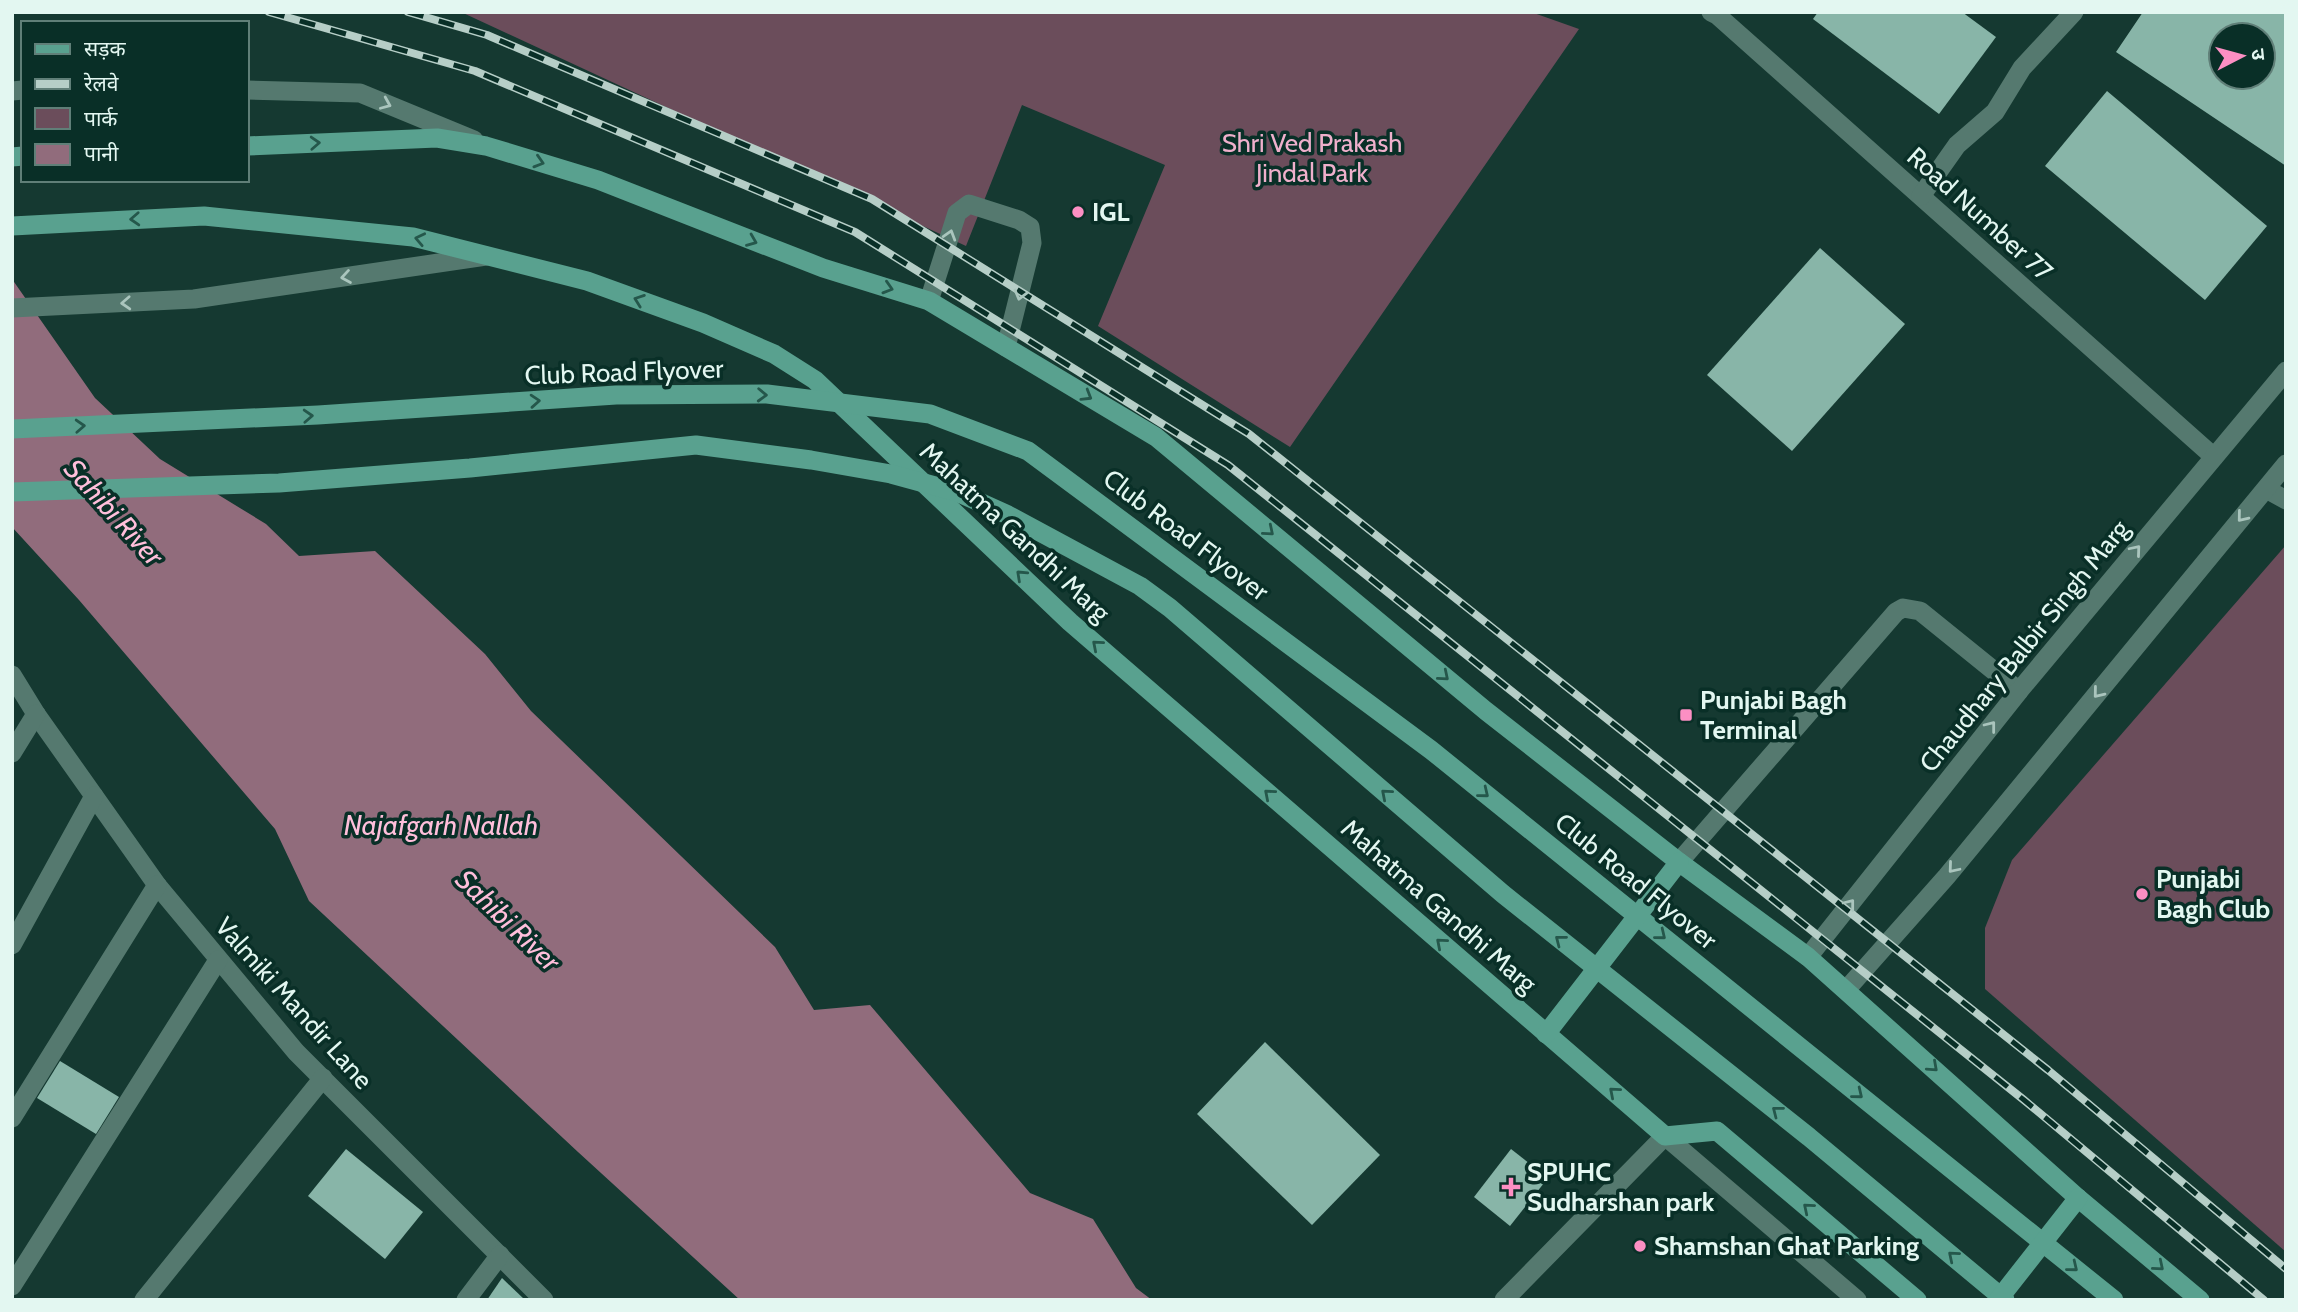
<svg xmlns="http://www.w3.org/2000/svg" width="2298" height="1312" font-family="Cabin,'Noto Sans Devanagari',sans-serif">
<rect width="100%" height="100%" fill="#153931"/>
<!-- green -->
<g fill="#6b4d5b">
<polygon points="461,12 1531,12 1579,29 1290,447 1098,326 1165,165 1022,105 966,246"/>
<polygon points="2286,545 2286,1252 1985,989 1985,928 2012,860"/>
</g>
<!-- water -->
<polygon fill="#916c7c" points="12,279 95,398 160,459 266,524 299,556 375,551 485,654 531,711 775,947 814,1010 870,1005 1030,1193 1093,1219 1136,1288 1152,1300 740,1300 578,1152 309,901 275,829 79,600 12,527"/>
<!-- building -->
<g fill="#88b5a8" fill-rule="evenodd">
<polygon points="1818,12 1962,12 1996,37 1939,114 1813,19"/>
<path d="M2143 12H2286V166L2116 52ZM2221 35H2263V77H2221Z"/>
<polygon points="2107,91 2267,226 2205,300 2045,166"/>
<polygon points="1820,248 1905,324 1792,451 1707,375"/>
<polygon points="1265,1042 1380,1155 1312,1225 1197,1114"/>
<polygon points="60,1061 119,1097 96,1134 37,1098"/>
<polygon points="346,1149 423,1212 385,1259 308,1196"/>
<polygon points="1511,1149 1548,1178 1510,1226 1474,1197"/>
<polygon points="502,1278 525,1300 487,1300"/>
</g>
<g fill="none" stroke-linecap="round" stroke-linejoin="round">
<!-- service -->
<g stroke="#55796f" stroke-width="19">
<polyline points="929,301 957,213 969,204 1019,220 1030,227 1032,243 1006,347"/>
<polyline points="2266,489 2286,500"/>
<polyline points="1679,862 1896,612 1903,608 1920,611 2019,691"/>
</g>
<!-- minor -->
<g stroke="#55796f" stroke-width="19">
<polyline points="1711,12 1717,15 2214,457"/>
<polyline points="1921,196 1957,145 1995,112 2022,68 2074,12"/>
<polyline points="12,675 36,714 157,885 296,1052 544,1300"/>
<polyline points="12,753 36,714"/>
<polyline points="12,945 94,796"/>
<polyline points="12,1118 157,885"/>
<polyline points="12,1286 218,960"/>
<polyline points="144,1300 323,1078"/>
<polyline points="466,1300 500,1255"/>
<polyline points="1504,1300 1665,1136"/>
</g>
<!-- tertiary -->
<g stroke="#55796f" stroke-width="19">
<polyline points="1808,957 2019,691 2286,371"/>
<polyline points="1846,990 1947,876 2286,464"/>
<polyline points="1665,1136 1857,1300"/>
</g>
<!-- secondary -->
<g stroke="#55796f" stroke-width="19">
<polyline points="247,90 360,93 474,140"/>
<polyline points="12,91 23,90"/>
<polyline points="12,308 194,299 486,256"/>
</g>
<!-- primary -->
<g stroke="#59a18f" stroke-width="19">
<polyline points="247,146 437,138 486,146 598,180 823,268 929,301 1156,437 1486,711 1679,862 1808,957 2078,1198 2200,1300"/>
<polyline points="12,157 23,156"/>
<polyline points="12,226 204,216 413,237 587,281 703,323 774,354 815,380 1070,622 1665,1136 1717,1131 1917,1300"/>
<polyline points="12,429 318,415 616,395 767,394 930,414 1028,451 1431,750 2114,1300"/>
<polyline points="12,492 279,483 470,468 696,445 811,460 891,474 957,492 1008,515 1140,586 1170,608 1503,894 1809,1137 2005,1300"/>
<polyline points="1546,1034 1679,862"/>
<polyline points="1998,1300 2078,1198"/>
</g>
<!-- rail casing -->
<g stroke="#b6cec7" stroke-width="8">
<g id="rail">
<polyline points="269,12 475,71 855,232 1228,465 2024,1100 2264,1300"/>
<polyline points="408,12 487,35 872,199 1249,434 2048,1070 2286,1269"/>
</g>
</g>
<!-- rail -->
<use href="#rail" stroke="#092f27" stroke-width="5" stroke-dasharray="16" stroke-linecap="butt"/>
</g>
<!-- one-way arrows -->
<defs><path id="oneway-chevron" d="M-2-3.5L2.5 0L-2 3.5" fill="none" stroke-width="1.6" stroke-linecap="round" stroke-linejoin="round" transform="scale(1.75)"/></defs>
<g stroke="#aac5bd">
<use href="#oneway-chevron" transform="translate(386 104) rotate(23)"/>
<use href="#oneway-chevron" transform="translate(950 235) rotate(-73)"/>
<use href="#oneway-chevron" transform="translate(346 277) rotate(171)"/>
<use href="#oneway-chevron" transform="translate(1020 295) rotate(105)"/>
<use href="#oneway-chevron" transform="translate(126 303) rotate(177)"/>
<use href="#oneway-chevron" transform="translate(2242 517) rotate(129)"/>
<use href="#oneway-chevron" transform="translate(2136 550) rotate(-50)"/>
<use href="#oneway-chevron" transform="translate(2098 693) rotate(129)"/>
<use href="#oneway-chevron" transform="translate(1991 726) rotate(-52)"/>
<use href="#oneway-chevron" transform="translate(1953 868) rotate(130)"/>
<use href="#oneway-chevron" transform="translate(1850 904) rotate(-52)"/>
</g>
<g stroke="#25574b">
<use href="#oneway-chevron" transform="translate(315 143) rotate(-3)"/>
<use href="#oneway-chevron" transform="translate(539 162) rotate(17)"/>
<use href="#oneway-chevron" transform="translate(135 219) rotate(177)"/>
<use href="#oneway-chevron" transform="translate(420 239) rotate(-168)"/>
<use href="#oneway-chevron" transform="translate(752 241) rotate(22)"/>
<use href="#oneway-chevron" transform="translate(888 288) rotate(17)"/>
<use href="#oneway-chevron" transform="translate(639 300) rotate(-160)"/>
<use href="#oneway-chevron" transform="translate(762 395) rotate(2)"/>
<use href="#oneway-chevron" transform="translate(1087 396) rotate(31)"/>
<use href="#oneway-chevron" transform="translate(535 401) rotate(-4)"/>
<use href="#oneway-chevron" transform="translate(308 416) rotate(-3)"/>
<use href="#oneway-chevron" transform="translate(80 426) rotate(-3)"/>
<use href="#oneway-chevron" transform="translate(1269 531) rotate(40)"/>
<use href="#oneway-chevron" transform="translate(1021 575) rotate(-137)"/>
<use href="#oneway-chevron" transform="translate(1097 645) rotate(-139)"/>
<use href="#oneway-chevron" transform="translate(1444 676) rotate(40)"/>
<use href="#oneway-chevron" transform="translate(1484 793) rotate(39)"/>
<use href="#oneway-chevron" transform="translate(1269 794) rotate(-139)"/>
<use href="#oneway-chevron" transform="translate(1386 794) rotate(-139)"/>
<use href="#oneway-chevron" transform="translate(1661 935) rotate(39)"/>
<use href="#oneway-chevron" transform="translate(1560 940) rotate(-142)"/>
<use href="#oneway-chevron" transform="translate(1441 943) rotate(-139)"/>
<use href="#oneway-chevron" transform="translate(1933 1067) rotate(42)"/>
<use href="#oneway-chevron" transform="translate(1614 1092) rotate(-139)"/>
<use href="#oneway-chevron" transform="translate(1858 1094) rotate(39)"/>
<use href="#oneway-chevron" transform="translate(1777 1111) rotate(-142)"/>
<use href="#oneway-chevron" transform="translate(1808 1208) rotate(-140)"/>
<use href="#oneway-chevron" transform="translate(1953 1256) rotate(-140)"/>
<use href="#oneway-chevron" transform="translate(2159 1266) rotate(40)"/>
<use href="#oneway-chevron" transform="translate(2073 1267) rotate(39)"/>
</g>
<!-- markers -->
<g fill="#fc8fc3" stroke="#092f27" stroke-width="2.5">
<circle cx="1078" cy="212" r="7"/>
<rect x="1679" y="708" width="14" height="14" rx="3.5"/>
<circle cx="2142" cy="894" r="7"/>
<path d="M1507.5 1176.5h7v7h7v7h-7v7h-7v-7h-7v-7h7z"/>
<circle cx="1640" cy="1246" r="7"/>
</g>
<g text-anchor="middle" stroke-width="7" stroke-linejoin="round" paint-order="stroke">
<!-- park labels -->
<g font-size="26" fill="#efb0cc" stroke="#092f27">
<text x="1312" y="152">Shri Ved Prakash<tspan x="1312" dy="30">Jindal Park</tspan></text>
</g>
<!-- poi labels -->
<g font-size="26" font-weight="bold" fill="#e3f7f1" stroke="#092f27" text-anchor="start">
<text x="1092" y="221">IGL</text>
<text x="1700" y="709">Punjabi Bagh<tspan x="1700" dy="30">Terminal</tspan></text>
<text x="2156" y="888">Punjabi<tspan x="2156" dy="30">Bagh Club</tspan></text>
<text x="1527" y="1181">SPUHC<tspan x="1527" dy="30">Sudharshan park</tspan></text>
<text x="1654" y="1255">Shamshan Ghat Parking</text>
</g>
<!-- street labels -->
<g font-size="26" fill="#e3f7f1" stroke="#092f27">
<text transform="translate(1980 214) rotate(42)" y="9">Road Number 77</text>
<text transform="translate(624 372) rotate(-2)" y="9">Club Road Flyover</text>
<text transform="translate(1015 532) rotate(43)" y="9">Mahatma Gandhi Marg</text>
<text transform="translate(1186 535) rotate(37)" y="9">Club Road Flyover</text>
<text transform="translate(2024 646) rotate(-51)" y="9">Chaudhary Balbir Singh Marg</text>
<text transform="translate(1636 881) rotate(39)" y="9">Club Road Flyover</text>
<text transform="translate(1439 906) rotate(41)" y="9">Mahatma Gandhi Marg</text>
<text transform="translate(294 1003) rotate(48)" y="9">Valmiki Mandir Lane</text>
</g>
<!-- water labels -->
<g font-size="28" font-style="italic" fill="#ffbfdb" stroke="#092f27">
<text transform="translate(114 512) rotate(48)" y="10">Sahibi River</text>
<text x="441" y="835">Najafgarh Nallah</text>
<text transform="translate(508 920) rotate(44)" y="10">Sahibi River</text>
</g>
</g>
<!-- border -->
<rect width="2298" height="1312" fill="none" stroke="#e3f7f1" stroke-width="28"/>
<!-- legend -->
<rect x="21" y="21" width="228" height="161" fill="#092f27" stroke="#607f78" stroke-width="2"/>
<rect x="35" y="44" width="35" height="10" fill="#59a18f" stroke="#607f78" stroke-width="2"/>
<text x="84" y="56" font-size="21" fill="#e3f7f1">सड़क</text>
<rect x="35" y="79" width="35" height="10" fill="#b6cec7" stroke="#607f78" stroke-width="2"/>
<text x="84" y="91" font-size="21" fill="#e3f7f1">रेलवे</text>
<rect x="35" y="108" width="35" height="21" fill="#6b4d5b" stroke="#607f78" stroke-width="2"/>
<text x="84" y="126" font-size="21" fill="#e3f7f1">पार्क</text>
<rect x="35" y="144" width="35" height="21" fill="#916c7c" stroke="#607f78" stroke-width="2"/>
<text x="84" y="161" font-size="21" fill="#e3f7f1">पानी</text>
<!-- north arrow -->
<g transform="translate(2242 56) rotate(84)"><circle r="33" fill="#092f27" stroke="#607f78" stroke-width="2"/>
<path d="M0-5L12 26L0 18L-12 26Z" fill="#fc8fc3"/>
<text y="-10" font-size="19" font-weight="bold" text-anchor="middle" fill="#e3f7f1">उ</text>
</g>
</svg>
